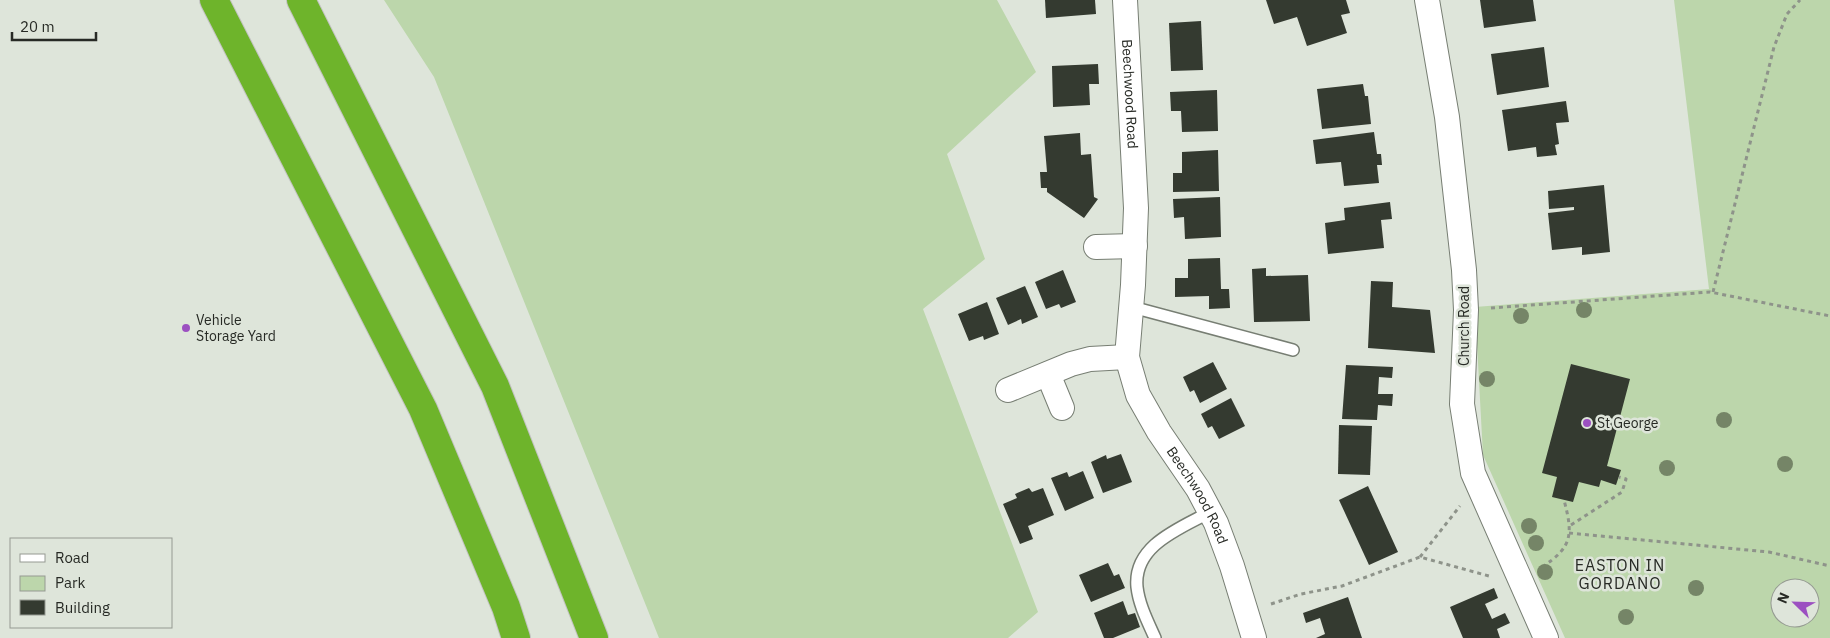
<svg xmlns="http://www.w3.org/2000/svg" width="1830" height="638" font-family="'IBM Plex Sans',sans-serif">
<rect width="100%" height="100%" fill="#dee5da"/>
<!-- green -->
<g fill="#bcd6ab" fill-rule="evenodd">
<polygon points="384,0 997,0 1036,72 947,154 985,259 923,309 1038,612 1008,638 659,638 434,77"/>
<path d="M1674 0H1830V638H1565L1483 455 1475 307 1709 289ZM1780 588H1810V618H1780Z"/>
</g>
<!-- building -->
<g fill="#343a30">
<polygon points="1045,0 1095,0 1096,14 1046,18"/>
<polygon points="1266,0 1346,0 1350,13 1341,15 1347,33 1307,46 1297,17 1274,24"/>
<polygon points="1480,0 1533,0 1536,21 1484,28"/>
<polygon points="1201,21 1203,70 1171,71 1169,23"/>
<polygon points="1544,47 1549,87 1497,95 1491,54"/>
<polygon points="1098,64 1099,84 1089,84 1090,105 1053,107 1052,66"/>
<polygon points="1363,84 1365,96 1368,96 1371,124 1322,129 1317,89"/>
<polygon points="1217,90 1218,131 1182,132 1181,111 1171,111 1170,92"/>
<polygon points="1566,101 1569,122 1556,123 1559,144 1555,145 1557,155 1537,157 1536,147 1508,151 1502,110"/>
<polygon points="1374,132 1377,154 1381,154 1382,165 1377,165 1379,183 1344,186 1341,162 1316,164 1313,140"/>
<polygon points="1080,133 1081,155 1091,154 1094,197 1098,199 1084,218 1047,192 1047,188 1041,188 1040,172 1047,172 1044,136"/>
<polygon points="1218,150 1219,191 1173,192 1173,173 1182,173 1182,152"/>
<polygon points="1604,185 1610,252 1582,255 1582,247 1552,250 1548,213 1574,210 1574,207 1549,209 1548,191"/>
<polygon points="1220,197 1221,237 1185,239 1184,217 1174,218 1173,199"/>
<polygon points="1390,202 1392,219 1381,220 1384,248 1328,254 1325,223 1345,220 1344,208"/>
<polygon points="1220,258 1221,289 1229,289 1230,308 1209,309 1209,296 1175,297 1175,278 1188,278 1188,259"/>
<polygon points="1266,268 1266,276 1308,275 1310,321 1254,322 1252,269"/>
<polygon points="1063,270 1076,302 1061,308 1059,304 1046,309 1035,282"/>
<polygon points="1371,281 1393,282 1392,307 1430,310 1435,353 1368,348"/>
<polygon points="1025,286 1038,317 1022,324 1021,319 1008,325 996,298"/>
<polygon points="987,302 999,334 984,340 983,336 969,341 958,314"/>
<polygon points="1213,362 1227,389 1200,403 1194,390 1190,392 1183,377"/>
<polygon points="1571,364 1630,379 1607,466 1621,470 1616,485 1601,480 1599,487 1579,482 1573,502 1552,497 1557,477 1542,473"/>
<polygon points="1346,365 1393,367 1392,378 1379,377 1378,394 1393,394 1392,406 1378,405 1377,420 1342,419"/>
<polygon points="1231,398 1245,426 1219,439 1212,426 1208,428 1201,414"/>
<polygon points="1339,425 1372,426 1370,475 1338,474"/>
<polygon points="1121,454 1132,482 1103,493 1091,462 1106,455 1107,459"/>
<polygon points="1083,471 1094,498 1065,511 1051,478 1067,472 1069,477"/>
<polygon points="1368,486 1398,552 1369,565 1339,500"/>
<polygon points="1029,488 1032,492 1043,488 1054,515 1028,526 1033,539 1020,544 1003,504 1017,498 1015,494"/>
<polygon points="1108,563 1114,576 1119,574 1125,588 1091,602 1079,575"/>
<polygon points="1494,588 1498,598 1485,604 1492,619 1505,613 1510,623 1497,629 1500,638 1463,638 1450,607"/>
<polygon points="1348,597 1362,638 1316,638 1325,634 1320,618 1306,623 1303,613"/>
<polygon points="1123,601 1128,615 1135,613 1140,627 1113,638 1104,638 1094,613"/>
</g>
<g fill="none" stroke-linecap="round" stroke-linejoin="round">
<!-- lane casing -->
<g stroke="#777e73" stroke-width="14">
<g id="lane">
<polyline points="1132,307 1293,350"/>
<path d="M1155 638C1148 622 1139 605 1137 587 1133 545 1181 528 1210 512"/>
</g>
</g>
<!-- street casing -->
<g stroke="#777e73" stroke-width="26">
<g id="street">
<path id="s1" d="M1125 0 1136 208 1133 285 1127 357 1138 395 1159 432 1198 489 1216 523 1232 566 1254 638"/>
<polyline points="1427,0 1447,117 1464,270 1466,310 1462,404 1473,473 1546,638"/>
<polyline points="1096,247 1135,246"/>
<polyline points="1048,374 1062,408"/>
<polyline points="1008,390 1071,364 1090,359 1127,357"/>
</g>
</g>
<!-- highway casing -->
<g stroke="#c3c3c2" stroke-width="30">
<g id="highway">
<polyline points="214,0 423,409 506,607 516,638"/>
<polyline points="301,0 495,386 594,638"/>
</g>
</g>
<!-- path -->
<g stroke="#8e938a" stroke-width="3" stroke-dasharray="4 4" stroke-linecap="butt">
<polyline points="1713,292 1774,47 1787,14 1800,0"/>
<polyline points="1491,308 1710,292 1830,316"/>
<polyline points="1571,525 1622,492 1626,479 1619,477"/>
<polyline points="1569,533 1769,552 1830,566"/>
<polyline points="1420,557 1460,506"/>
<path d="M1542 567C1573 547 1573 534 1564 500"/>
<polyline points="1271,604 1301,594 1342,586 1420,557 1489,576"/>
</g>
<!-- lane -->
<use href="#lane" stroke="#fff" stroke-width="11"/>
<!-- street -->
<use href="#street" stroke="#fff" stroke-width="24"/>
<!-- highway -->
<use href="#highway" stroke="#6eb42b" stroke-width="28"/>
</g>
<!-- trees -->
<g fill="#758567">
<circle cx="1584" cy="310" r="8"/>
<circle cx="1521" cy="316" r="8"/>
<circle cx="1487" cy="379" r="8"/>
<circle cx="1724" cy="420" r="8"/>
<circle cx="1785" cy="464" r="8"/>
<circle cx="1667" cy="468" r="8"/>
<circle cx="1529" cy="526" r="8"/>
<circle cx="1536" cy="543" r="8"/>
<circle cx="1545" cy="572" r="8"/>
<circle cx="1696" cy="588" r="8"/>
<circle cx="1626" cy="617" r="8"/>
</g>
<!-- markers -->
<g fill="#9c50c1" stroke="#dee5da" stroke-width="2">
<circle cx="186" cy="328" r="5"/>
<circle cx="1587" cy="423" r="5"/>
</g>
<g text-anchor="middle" stroke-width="5" stroke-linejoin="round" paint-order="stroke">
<!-- street labels -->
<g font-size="14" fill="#272a25" stroke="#dee5da">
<text dy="5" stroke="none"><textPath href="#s1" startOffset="94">Beechwood Road</textPath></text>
<text transform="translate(1464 326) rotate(-90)" y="5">Church Road</text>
<text dy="5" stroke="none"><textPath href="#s1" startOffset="514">Beechwood Road</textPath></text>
</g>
<!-- poi labels -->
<g font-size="14" fill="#272a25" stroke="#dee5da" text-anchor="start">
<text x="196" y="325">Vehicle<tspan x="196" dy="16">Storage Yard</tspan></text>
<text x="1597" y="428">St George</text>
</g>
<!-- quarter labels -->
<g font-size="16" letter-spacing="1" fill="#272a25" stroke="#dee5da">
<text x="1620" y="571">EASTON IN<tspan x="1620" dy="18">GORDANO</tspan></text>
</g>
</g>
<!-- legend -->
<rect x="10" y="538" width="162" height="90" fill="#dee5da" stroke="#959a92"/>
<rect x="20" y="554" width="25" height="8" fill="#ffffff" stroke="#959a92"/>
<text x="55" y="563" font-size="15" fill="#272a25">Road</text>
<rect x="20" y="576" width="25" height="15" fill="#bcd6ab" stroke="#959a92"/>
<text x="55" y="588" font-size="15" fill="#272a25">Park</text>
<rect x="20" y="600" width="25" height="15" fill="#343a30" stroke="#959a92"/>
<text x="55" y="613" font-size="15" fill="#272a25">Building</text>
<!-- north arrow -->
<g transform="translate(1795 603) rotate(293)"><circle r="24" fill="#dee5da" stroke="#959a92"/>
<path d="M0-4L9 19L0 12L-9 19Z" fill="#9c50c1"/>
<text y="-8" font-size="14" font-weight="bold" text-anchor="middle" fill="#272a25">N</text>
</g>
<!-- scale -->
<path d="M12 32v8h84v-8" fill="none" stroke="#272a25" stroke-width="2.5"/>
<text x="20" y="32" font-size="15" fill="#272a25" stroke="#dee5da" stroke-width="4" paint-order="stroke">20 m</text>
</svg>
